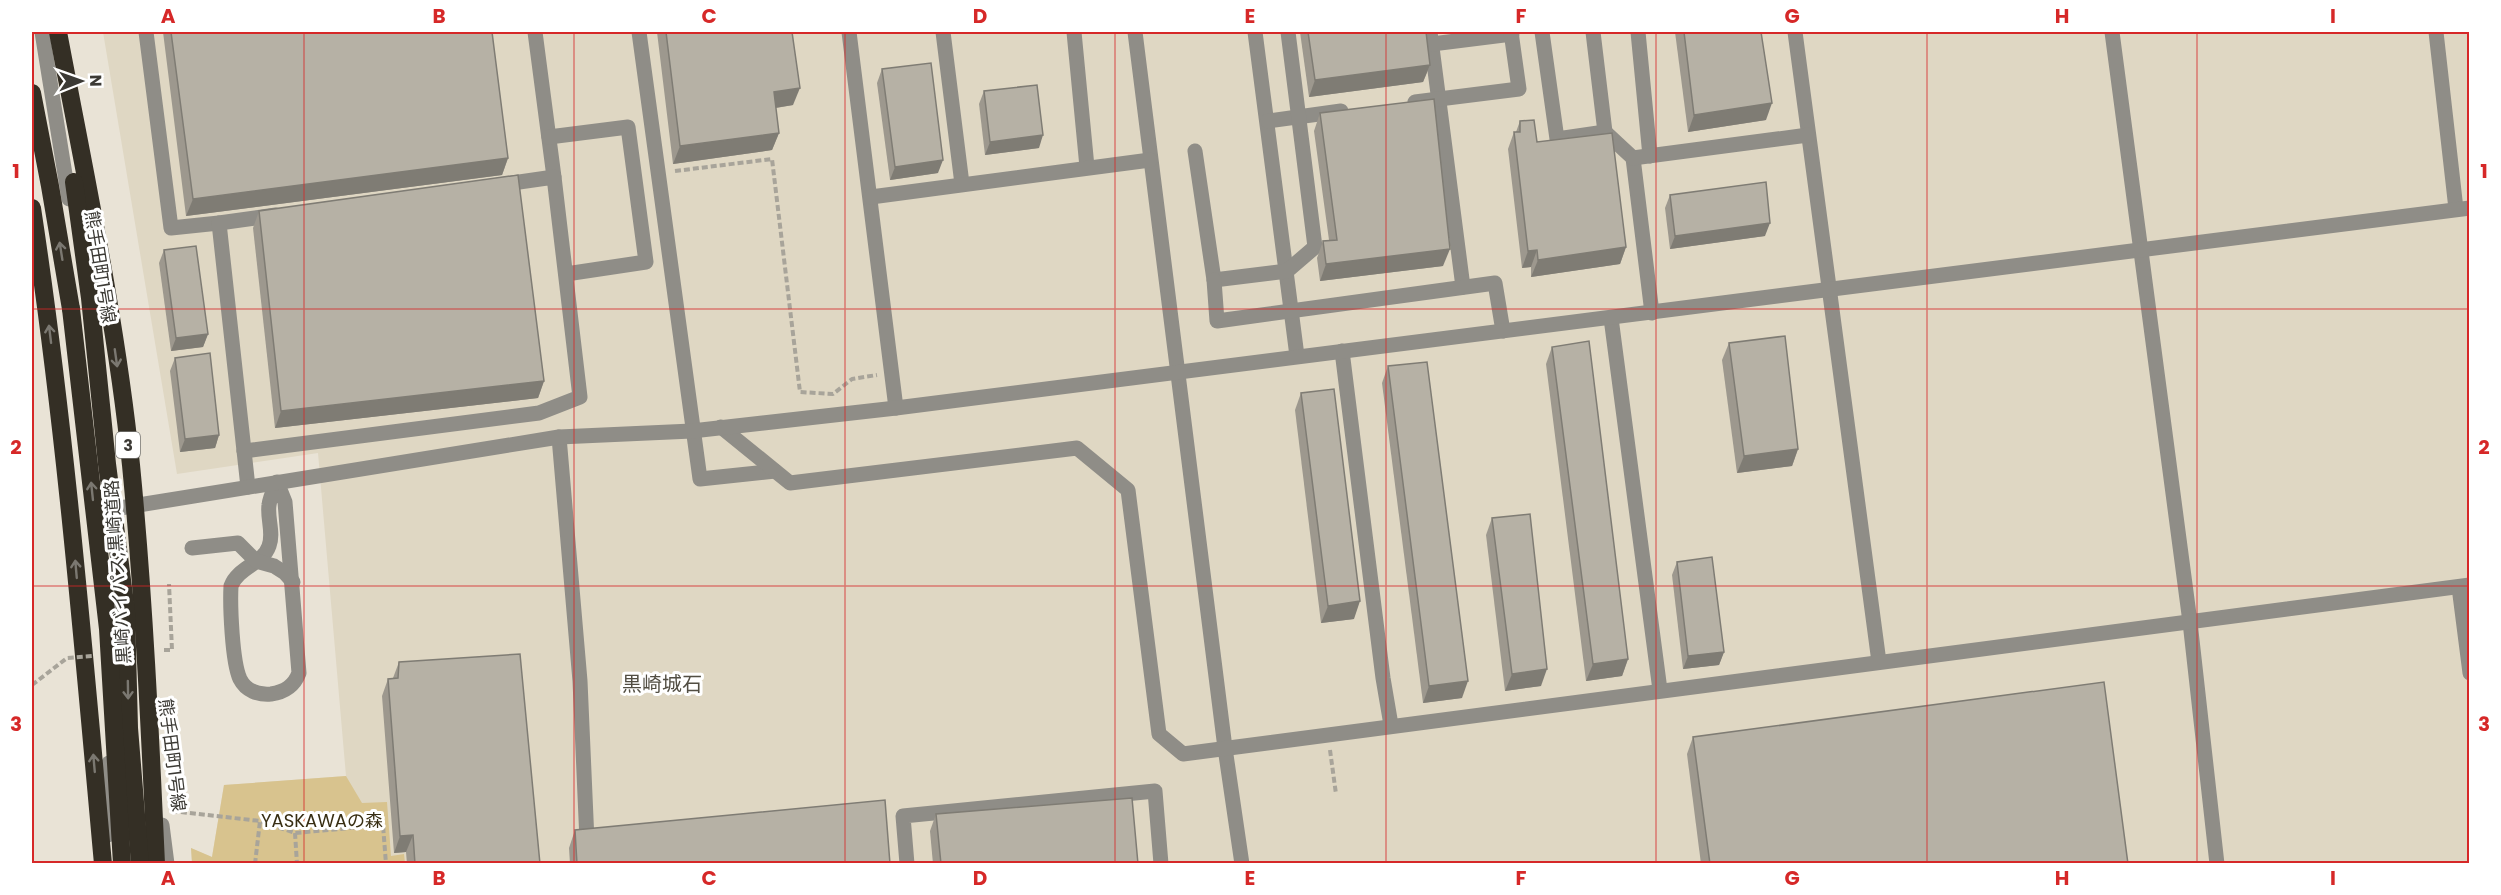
<svg xmlns="http://www.w3.org/2000/svg" width="2501" height="895" font-family="Poppins,'Noto Sans JP',sans-serif">
<rect width="100%" height="100%" fill="#e9e3d6"/>
<!-- built -->
<polygon fill="#dfd7c3" points="103,32 2469,32 2469,863 192,863 191,848 212,857 224,785 346,776 318,453 177,474"/>
<!-- green -->
<polygon fill="#d8c38e" points="346,776 362,803 387,802 391,856 404,854 405,863 192,863 191,848 212,857 224,785"/>
<g fill="none" stroke-linecap="round" stroke-linejoin="round">
<!-- path -->
<g stroke="#a8a49a" stroke-width="4" stroke-dasharray="6 3" stroke-linecap="butt">
<polyline points="675,171 772,159 800,392 833,394 852,379 877,375"/>
<polyline points="164,650 172,650 169,584"/>
<polyline points="1330,750 1336,794"/>
<polyline points="172,811 260,821 295,833 383,825 386,864"/>
<polyline points="295,833 297,864"/>
<polyline points="255,864 260,821"/>
</g>
<!-- minor -->
<g stroke="#8f8d87" stroke-width="15">
<polyline points="42,32 69,199"/>
<polyline points="146,32 171,228 219,223"/>
<polyline points="535,32 554,177"/>
<polyline points="639,32 700,479 775,471"/>
<polyline points="849,32 896,408"/>
<polyline points="943,32 962,184"/>
<polyline points="1074,32 1087,167"/>
<polyline points="1135,32 1225,748 1242,864"/>
<polyline points="1255,32 1297,356"/>
<polyline points="1430,32 1463,287"/>
<polyline points="1542,32 1557,139 1605,132 1633,158 1652,313"/>
<polyline points="1593,32 1605,132"/>
<polyline points="1638,32 1650,156"/>
<polyline points="1795,32 1879,662"/>
<polyline points="2112,32 2190,622 2217,864"/>
<polyline points="2436,32 2456,209"/>
<polyline points="1432,44 1512,34"/>
<polyline points="1415,102 1519,89 1511,32"/>
<polyline points="1268,121 1341,111"/>
<polyline points="549,137 628,127 646,262 566,274"/>
<polyline points="1195,151 1214,280 1287,271 1315,247 1288,32"/>
<polyline points="1633,158 1808,135"/>
<polyline points="871,197 1150,160"/>
<polyline points="1214,280 1217,321 1495,283 1503,331"/>
<polyline points="1611,318 1660,690"/>
<polyline points="1342,351 1383,678 1391,725"/>
<polyline points="721,427 790,483 1077,448 1128,490 1159,734 1183,754 2470,585"/>
<polyline points="559,437 580,681 588,864"/>
<polyline points="244,451 539,413 580,397 554,177 499,185"/>
<path d="M277 482 285 502 299 673C294 686 285 692 271 694 258 695 246 691 240 679 232 662 230 605 231 586 238 567 263 564 269 546 274 533 267 518 269 505 270 497 274 489 277 482Z"/>
<polyline points="248,487 219,223 276,215"/>
<polyline points="120,508 559,437 692,431 896,408 2470,208"/>
<polyline points="192,548 238,543 256,561 274,566 285,573 293,582"/>
<polyline points="2459,587 2470,673"/>
<polyline points="114,634 117,583"/>
<polyline points="162,825 167,864"/>
<polyline points="108,835 109,763"/>
<polyline points="907,864 903,816 1155,791 1161,864"/>
</g>
<!-- highway -->
<g stroke="#342f25" stroke-width="18">
<polyline points="32,93 50,186 71,309"/>
<path d="M32 208C65 425 83 644 103 864"/>
</g>
<!-- path-bridge -->
<polyline stroke="#a8a49a" stroke-width="4" stroke-dasharray="6 3" stroke-linecap="butt" points="32,685 67,658 93,656"/>
<!-- highway-bridge -->
<g stroke="#342f25" stroke-width="18">
<path d="M58 32C85 175 116 319 131 465 144 598 150 731 156 864"/>
<polyline points="74,182 90,298 107,464 126,611 129,728 140,864"/>
<polyline points="71,309 108,629 122,864"/>
</g>
</g>
<!-- wall -->
<g fill="#9d988e">
<polygon points="163,32 492,32 508,158 502,175 186,216"/>
<polygon points="657,32 792,32 793,105 776,108 779,133 772,150 673,164"/>
<polygon points="1300,32 1426,32 1430,65 1423,82 1309,97"/>
<polygon points="1675,32 1761,32 1766,120 1688,132"/>
<polygon points="882,69 938,173 890,180 877,83"/>
<polygon points="984,91 1039,148 985,155 979,104"/>
<polygon points="1320,113 1443,266 1320,281 1317,258 1323,241 1329,240 1314,131"/>
<polygon points="1520,121 1626,247 1620,264 1531,277 1531,267 1522,268 1508,149 1514,132 1516,132"/>
<polygon points="1670,195 1765,236 1670,249 1665,208"/>
<polygon points="259,211 544,381 538,398 275,428 253,228"/>
<polygon points="164,250 208,334 203,347 171,351 159,263"/>
<polygon points="1729,343 1798,449 1792,466 1737,473 1722,360"/>
<polygon points="1552,347 1628,659 1622,676 1586,681 1546,364"/>
<polygon points="175,358 219,435 215,448 180,452 170,371"/>
<polygon points="1388,366 1462,698 1423,703 1382,383"/>
<polygon points="1301,393 1354,619 1321,623 1295,410"/>
<polygon points="1492,518 1541,686 1505,691 1486,535"/>
<polygon points="1677,562 1724,652 1719,665 1683,669 1672,575"/>
<polygon points="399,662 540,864 407,864 406,852 394,853 382,696 388,679 393,678"/>
<polygon points="1693,737 2128,864 1701,864 1687,754"/>
<polygon points="936,814 1138,864 933,864 930,831"/>
<polygon points="575,830 890,864 570,864 569,848"/>
</g>
<!-- shaded-wall -->
<g fill="#7f7c74">
<polygon points="1430,65 1423,82 1309,97 1315,80"/>
<polygon points="800,88 793,105 768,109 774,92"/>
<polygon points="1772,103 1766,120 1688,132 1694,115"/>
<polygon points="779,133 772,150 673,164 680,146"/>
<polygon points="1043,135 1039,148 985,155 990,142"/>
<polygon points="508,158 502,175 186,216 193,199"/>
<polygon points="943,160 938,173 890,180 895,167"/>
<polygon points="1770,223 1765,236 1670,249 1675,236"/>
<polygon points="1626,247 1620,264 1531,277 1538,260"/>
<polygon points="1450,249 1443,266 1320,281 1326,264"/>
<polygon points="1537,250 1531,267 1522,268 1528,251"/>
<polygon points="208,334 203,347 171,351 176,338"/>
<polygon points="544,381 538,398 275,428 281,411"/>
<polygon points="219,435 215,448 180,452 185,439"/>
<polygon points="1798,449 1792,466 1737,473 1744,456"/>
<polygon points="1360,601 1354,619 1321,623 1328,606"/>
<polygon points="1724,652 1719,665 1683,669 1688,656"/>
<polygon points="1628,659 1622,676 1586,681 1593,664"/>
<polygon points="1547,669 1541,686 1505,691 1512,674"/>
<polygon points="1468,681 1462,698 1423,703 1429,686"/>
<polygon points="413,835 406,852 394,853 400,836"/>
</g>
<!-- building -->
<g fill="#b6b1a5" stroke="#7f7c74" stroke-width="1.5">
<polygon points="171,32 492,32 508,158 193,199"/>
<polygon points="666,32 792,32 800,88 774,92 779,133 680,146"/>
<polygon points="1308,32 1426,32 1430,65 1315,80"/>
<polygon points="1684,32 1761,32 1772,103 1694,115"/>
<polygon points="931,63 943,160 895,167 882,69"/>
<polygon points="1037,85 1043,135 990,142 984,91"/>
<polygon points="1434,99 1450,249 1326,264 1323,241 1337,240 1320,113"/>
<polygon points="1534,120 1537,142 1612,133 1626,247 1538,260 1537,250 1528,251 1514,132 1520,132 1520,121"/>
<polygon points="518,175 544,381 281,411 259,211"/>
<polygon points="1766,182 1770,223 1675,236 1670,195"/>
<polygon points="196,246 208,334 176,338 164,250"/>
<polygon points="1785,336 1798,449 1744,456 1729,343"/>
<polygon points="1589,341 1628,659 1593,664 1552,347"/>
<polygon points="210,353 219,435 185,439 175,358"/>
<polygon points="1427,362 1468,681 1429,686 1388,366"/>
<polygon points="1334,389 1360,601 1328,606 1301,393"/>
<polygon points="1530,514 1547,669 1512,674 1492,518"/>
<polygon points="1712,557 1724,652 1688,656 1677,562"/>
<polygon points="520,654 540,864 415,864 413,835 400,836 388,679 398,678 399,662"/>
<polygon points="2104,682 2128,864 1710,864 1693,737"/>
<polygon points="1132,798 1138,864 941,864 936,814"/>
<polygon points="885,800 890,864 577,864 575,830"/>
</g>
<!-- one-way arrows -->
<defs><path id="oneway-shaft" d="M-6 0H5M1.5-3L5.5 0L1.5 3" fill="none" stroke-width="1.6" stroke-linecap="round" stroke-linejoin="round" transform="scale(1.5)"/></defs>
<g stroke="#7b7871">
<use href="#oneway-shaft" transform="translate(61 251) rotate(-99)"/>
<use href="#oneway-shaft" transform="translate(50 334) rotate(-97)"/>
<use href="#oneway-shaft" transform="translate(116 358) rotate(82)"/>
<use href="#oneway-shaft" transform="translate(92 491) rotate(-96)"/>
<use href="#oneway-shaft" transform="translate(76 569) rotate(-95)"/>
<use href="#oneway-shaft" transform="translate(128 690) rotate(89)"/>
<use href="#oneway-shaft" transform="translate(94 763) rotate(-95)"/>
</g>
<!-- grid -->
<path fill="none" stroke="#d62828" stroke-width="1.5" stroke-opacity="0.55" d="M304 32V864M574 32V864M845 32V864M1115 32V864M1386 32V864M1656 32V864M1927 32V864M2197 32V864M32 309H2470M32 586H2470"/>
<g text-anchor="middle" stroke-width="6" stroke-linejoin="round" paint-order="stroke">
<!-- shield labels -->
<rect fill="#fff" stroke="#767572" stroke-width="1.5" x="116" y="432" width="24" height="26" rx="4.5"/>
<g font-size="16" font-weight="bold" fill="#3c3a35">
<text x="128" y="451">3</text>
</g>
<!-- street labels -->
<g font-size="18" fill="#3c3a35" stroke="#fff">
<text transform="translate(100 267) rotate(81)" y="6">熊手田町1号線</text>
<text transform="translate(118 572) rotate(-94)" y="6">黒崎バイパス;黒崎道路</text>
<text transform="translate(172 755) rotate(83)" y="6">熊手田町1号線</text>
</g>
<!-- park labels -->
<g font-size="18" fill="#382e13" stroke="#fff">
<text x="322" y="827">YASKAWAの森</text>
</g>
<!-- neighbourhood labels -->
<g font-size="20" fill="#524e43" stroke="#fff">
<text x="662" y="691">黒崎城石</text>
</g>
</g>
<!-- border -->
<rect width="2501" height="895" fill="none" stroke="#ffffff" stroke-width="66"/>
<!-- north arrow -->
<g transform="translate(81 81) rotate(89)" stroke="#ffffff" stroke-width="4.5" paint-order="stroke">
<path d="M0-4.5L10 22L0 15L-10 22Z" fill="#3c3a35"/>
<text y="-9" font-size="16" font-weight="bold" text-anchor="middle" fill="#3c3a35">N</text>
</g>
<rect x="33" y="33" width="2435" height="829" fill="none" stroke="#d62828" stroke-width="2"/>
<g font-size="20" text-anchor="middle" font-weight="bold" fill="#d62828">
<text x="168" y="23">A</text>
<text x="439" y="23">B</text>
<text x="709" y="23">C</text>
<text x="980" y="23">D</text>
<text x="1250" y="23">E</text>
<text x="1521" y="23">F</text>
<text x="1792" y="23">G</text>
<text x="2062" y="23">H</text>
<text x="2333" y="23">I</text>
<text x="16" y="178">1</text>
<text x="2484" y="178">1</text>
<text x="16" y="454">2</text>
<text x="2484" y="454">2</text>
<text x="16" y="731">3</text>
<text x="2484" y="731">3</text>
<text x="168" y="885">A</text>
<text x="439" y="885">B</text>
<text x="709" y="885">C</text>
<text x="980" y="885">D</text>
<text x="1250" y="885">E</text>
<text x="1521" y="885">F</text>
<text x="1792" y="885">G</text>
<text x="2062" y="885">H</text>
<text x="2333" y="885">I</text>
</g>
</svg>
